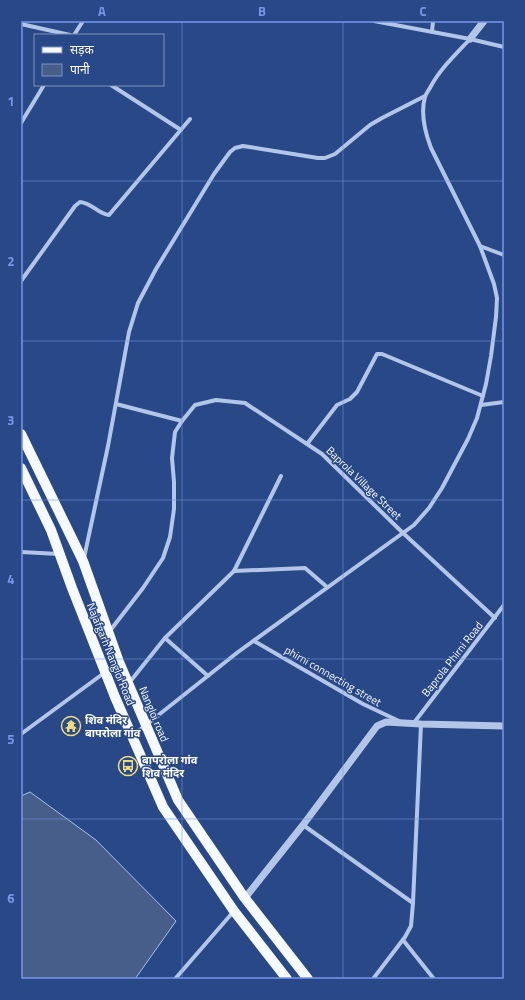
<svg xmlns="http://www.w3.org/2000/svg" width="525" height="1000" font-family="'Titillium Web','Noto Sans Devanagari',sans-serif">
<rect width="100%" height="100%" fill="#284888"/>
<!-- water -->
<polygon fill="#475e8b" stroke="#a9c0e9" points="30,792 96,840 176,921 135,979 21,979 21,796"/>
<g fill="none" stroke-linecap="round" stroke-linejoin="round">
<!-- minor -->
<g stroke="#b4c6e8" stroke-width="4">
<polyline points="374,21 470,39 504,47"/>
<polyline points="21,24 70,35"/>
<polyline points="432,32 433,21"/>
<polyline points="74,35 83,21"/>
<polyline points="111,85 181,130"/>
<polyline points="21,123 44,85"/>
<polyline points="480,246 504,255"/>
<path d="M21 281 75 206 80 202C92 203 98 214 109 215L190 119"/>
<polyline points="116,404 182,421"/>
<polyline points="481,405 504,402"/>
<polyline points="307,444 337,405 350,399 357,392 377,354 382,354 483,396"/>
<polyline points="21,552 59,554"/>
<polyline points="84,558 108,446 129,332 138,303 156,269 214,174 230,152 235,148 243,146 318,158 325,158 335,154 370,125 382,118 425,96"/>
<polyline points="234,571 305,568 327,587"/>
<polyline points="109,632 143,588 163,558 170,537 174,509 174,482 172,458 175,432 182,421 195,405 216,400 245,403 322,454 403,533 495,618"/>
<polyline points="165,638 208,676"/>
<polyline points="254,641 363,704 399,721"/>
<polyline points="129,683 165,638 234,571 281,476"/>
<polyline points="413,724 504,605"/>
<polyline points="21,734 119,662"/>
<path d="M132 736 238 652 414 525 429 508 442 488 468 439 477 418 486 384 491 356 496 317 497 298 494 284 480 246 431 148C425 132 420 114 425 97 426 93 429 90 431 86 441 68 456 54 470 39"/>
<polyline points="303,825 413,903"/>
<polyline points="403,940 434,979"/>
<polyline points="175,979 234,911"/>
<polyline points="373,979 405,937 411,926 413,903 421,724"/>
</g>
<!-- tertiary -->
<g stroke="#b4c6e8" stroke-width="7">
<polyline points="470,39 484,21"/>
<polyline points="245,898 303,825 377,726 386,722 421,724 504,726"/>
</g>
<!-- primary -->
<g stroke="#f6f9fe" stroke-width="10">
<polyline points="21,434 83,561 119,662 178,800 244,897 308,979"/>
<polyline points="21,468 51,530 72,588 115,697 163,807 234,911 287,979"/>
</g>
</g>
<!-- grid -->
<path fill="none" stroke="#7795e8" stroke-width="1" stroke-opacity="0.55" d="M182 21V979M343 21V979M21 181H504M21 341H504M21 500H504M21 659H504M21 819H504"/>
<!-- icons -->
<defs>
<g id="temple-ring" transform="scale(1)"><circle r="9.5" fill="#284888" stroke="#f0db7a" stroke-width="1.5"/><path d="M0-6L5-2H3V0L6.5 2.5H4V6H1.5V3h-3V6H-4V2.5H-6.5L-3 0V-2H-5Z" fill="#f0db7a"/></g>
<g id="bus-ring" transform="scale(1)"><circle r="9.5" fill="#284888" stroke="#f0db7a" stroke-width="1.5"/><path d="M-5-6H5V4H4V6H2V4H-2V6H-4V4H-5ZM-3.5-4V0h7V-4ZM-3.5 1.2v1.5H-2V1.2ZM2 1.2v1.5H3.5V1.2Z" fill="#f0db7a"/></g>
</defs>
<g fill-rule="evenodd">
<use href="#temple-ring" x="71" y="726"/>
<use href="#bus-ring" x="128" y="766"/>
</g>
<g text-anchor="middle" stroke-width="3" stroke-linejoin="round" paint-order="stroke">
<!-- street labels -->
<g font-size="11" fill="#fff" stroke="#284888">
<text transform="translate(364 483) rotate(44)" y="4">Baprola Village Street</text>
<text transform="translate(111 654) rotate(68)" y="4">Najafgarh Nangloi Road</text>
<text transform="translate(452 659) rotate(-52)" y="4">Baprola Phirni Road</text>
<text transform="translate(333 676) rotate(30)" y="4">phirni connecting street</text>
<text transform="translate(154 714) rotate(67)" y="4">Nangloi road</text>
</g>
<!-- poi labels -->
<g font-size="11" font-weight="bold" fill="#fff" stroke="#284888" text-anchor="start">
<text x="85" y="724">शिव मंदिर<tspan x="85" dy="13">बापरोला गांव</tspan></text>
<text x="142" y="764">बापरोला गांव<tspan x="142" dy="13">शिव मंदिर</tspan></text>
</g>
</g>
<!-- border -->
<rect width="525" height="1000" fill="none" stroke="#284888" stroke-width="44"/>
<!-- legend -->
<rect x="34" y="34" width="130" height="52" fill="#284888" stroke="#7e91b8"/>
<rect x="42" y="47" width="20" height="6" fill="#f6f9fe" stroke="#7e91b8"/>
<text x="70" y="54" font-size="12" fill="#ffffff">सड़क</text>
<rect x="42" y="64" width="20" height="12" fill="#475e8b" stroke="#7e91b8"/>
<text x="70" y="74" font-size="12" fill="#ffffff">पानी</text>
<rect x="22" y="22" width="481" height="956" fill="none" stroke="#7795e8" stroke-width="1.5"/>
<g font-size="13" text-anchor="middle" font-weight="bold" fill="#7795e8">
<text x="102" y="16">A</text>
<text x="262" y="16">B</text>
<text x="423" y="16">C</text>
<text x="11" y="106">1</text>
<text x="11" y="266">2</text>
<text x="11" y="425">3</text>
<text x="11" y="584">4</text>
<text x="11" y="744">5</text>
<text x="11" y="903">6</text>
</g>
</svg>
